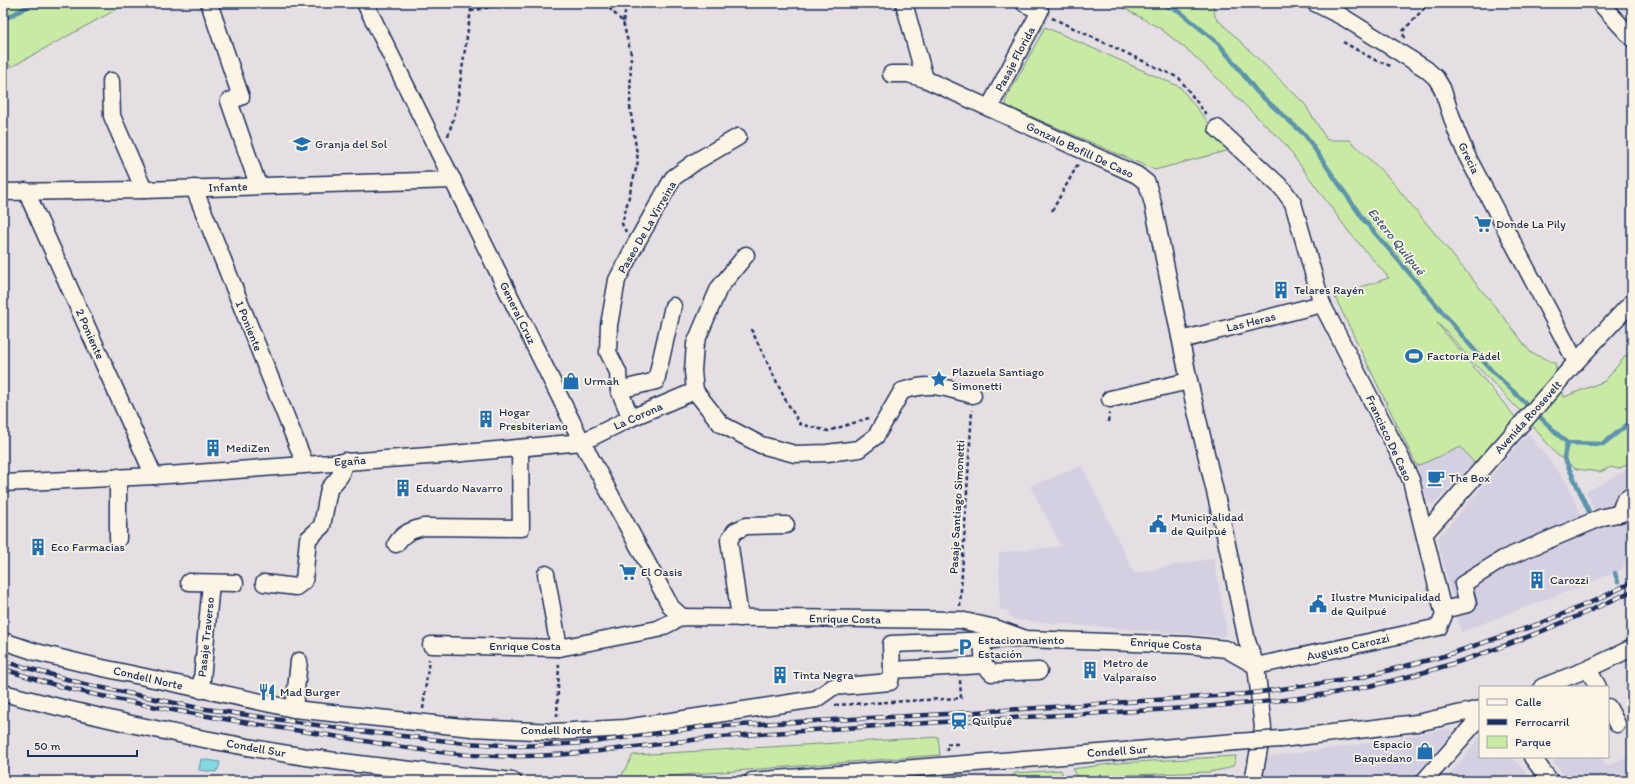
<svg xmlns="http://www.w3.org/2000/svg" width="1635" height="784" font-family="Itim,sans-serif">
<rect width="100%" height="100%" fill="#e5dfe3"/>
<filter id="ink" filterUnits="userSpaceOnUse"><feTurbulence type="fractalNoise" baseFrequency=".025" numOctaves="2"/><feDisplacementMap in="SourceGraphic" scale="8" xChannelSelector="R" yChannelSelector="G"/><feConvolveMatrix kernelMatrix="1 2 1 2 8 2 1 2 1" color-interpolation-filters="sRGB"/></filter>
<g filter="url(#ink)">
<!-- built -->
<g fill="#d5d0e1">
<polygon points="1528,433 1567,483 1583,519 1596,514 1586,492 1632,467 1632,553 1628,555 1622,570 1461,632 1437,539"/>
<polygon points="1461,447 1474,463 1433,504 1427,502 1417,466"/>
<polygon points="1082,466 1134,573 1214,558 1227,633 1223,637 1014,620 1006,610 1000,610 999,553 1061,546 1030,486"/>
<polygon points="1450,728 1451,734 1410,781 1262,781 1266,757 1389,740"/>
<polygon points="1480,737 1480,757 1513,757 1532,781 1444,781"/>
<polygon points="1632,756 1632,781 1568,781 1553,760 1559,757 1601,757 1606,766"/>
</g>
<!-- green -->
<g fill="#c8eaa3" stroke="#728c80">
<polygon points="3,3 128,3 11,67 5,59 3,60"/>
<polygon points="1115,3 1213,3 1215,17 1304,103 1327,140 1350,140 1390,179 1506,320 1531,353 1555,363 1564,397 1605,381 1632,348 1632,462 1618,469 1611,467 1600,472 1576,469 1557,455 1520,411 1467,356 1447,332 1437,323 1516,418 1474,463 1461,447 1417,466 1334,295 1389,278 1349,232 1284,143 1191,53 1161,29"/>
<polygon points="1045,27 1180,87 1230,150 1155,170 1007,106 1005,101"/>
<polygon points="938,737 940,755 619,780 633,755"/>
<polygon points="1236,756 1234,765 1225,769 1209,772 1077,777 1072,769 1118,763"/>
<polygon points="1061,770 1064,778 1014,779 1012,776 1015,773"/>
<polygon points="963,774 964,779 950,781 918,781 915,778"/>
</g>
<!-- water -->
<polygon fill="#87d8e2" stroke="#5c94ad" points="201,759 220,762 218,770 216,770 216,772 199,770"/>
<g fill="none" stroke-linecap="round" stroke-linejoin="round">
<!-- stream -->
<g stroke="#5c94ad" stroke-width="4.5">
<polyline points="1160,3 1179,11 1219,44 1257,92 1305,135 1363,219 1429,296 1491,370 1567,443 1603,444 1632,421"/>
<polyline points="3,20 34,3"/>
<polyline points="1567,443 1564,457 1591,516"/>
<polyline points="1615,573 1618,582"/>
<polyline points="1631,633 1632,622"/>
</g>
<!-- minor casing -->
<g stroke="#1b2f5e" stroke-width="19">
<g id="minor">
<polyline points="209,3 241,97 229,101 258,185"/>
<polyline points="365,3 582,442 671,607 682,617"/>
<polyline points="904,3 925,79"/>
<polyline points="1315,3 1343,17 1426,69 1436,78 1442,88 1456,130 1467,156 1576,362"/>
<polyline points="1600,3 1632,38"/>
<polyline points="891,74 908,74 925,79 1137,175 1147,183 1153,204 1189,381 1224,530 1247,641 1256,666 1263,728 1253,781"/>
<polyline points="111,81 112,116 144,190"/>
<polyline points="989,108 1040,11 1024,3"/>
<polyline points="1217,128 1282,188 1293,203 1322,304 1401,458 1411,480 1444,615 1439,627 1256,666"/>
<polyline points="194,188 305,464"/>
<polyline points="26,191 154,476"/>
<polyline points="3,192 144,190 453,180"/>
<polyline points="1181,340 1322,304"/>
<polyline points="619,390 656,381 673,306"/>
<path d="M695 391 721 424 761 445 795 454 827 453 859 449 876 436 902 391C934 381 943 388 973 395"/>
<polyline points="695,391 693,371 695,344 719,288 746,255"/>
<polyline points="1110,399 1189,381"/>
<polyline points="631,418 619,390 618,372 608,352 609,325 617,280 634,247 673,178 695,162 738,137"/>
<polyline points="118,477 118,539"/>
<polyline points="3,483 154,476 442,455 582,442 631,418 695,391"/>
<polyline points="1619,514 1624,501 1632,495"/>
<polyline points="1425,533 1576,362 1632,302"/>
<path d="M396 544C403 533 410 531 423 527L521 528 520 448"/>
<polyline points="546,574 559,648"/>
<polyline points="189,582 235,583"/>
<polyline points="264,583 296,587 304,581 308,539 322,526 329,489 340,476 345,461"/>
<polyline points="1443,610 1468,604 1463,584 1503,559 1603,517 1632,511"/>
<polyline points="740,618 729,540 735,531 746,526 786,525"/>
<polyline points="3,641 36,652 98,667 294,709 472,728 555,732 625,728 816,699 833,687 890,682 892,670"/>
<polyline points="982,641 984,665 992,673 1039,671"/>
<polyline points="431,645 559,648 658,629 682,617 960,620 995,628 1026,639 1188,645 1226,649 1256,666"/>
<polyline points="984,665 892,670 891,644 1018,639"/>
<polyline points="1588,669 1598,687"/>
<polyline points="1542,687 1588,669 1632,648"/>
<polyline points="201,690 211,583"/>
<path d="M3 693C101 719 200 740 300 756 370 767 442 773 513 781"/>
<polyline points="1608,707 1617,724"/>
<polyline points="294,709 299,661"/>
<polyline points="1281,739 1417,723 1480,709"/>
<polyline points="1532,757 1550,781"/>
<polyline points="752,781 1236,742"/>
<polyline points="1424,781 1480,717"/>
</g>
</g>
<!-- path -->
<g stroke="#1b2f5e" stroke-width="2.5" stroke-dasharray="4 3" stroke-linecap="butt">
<polyline points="604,3 623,22 631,54 630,107 638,161 622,224 626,232"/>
<polyline points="1443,3 1449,5"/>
<polyline points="471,11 509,3"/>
<polyline points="1052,18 1179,78 1208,117"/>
<polyline points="623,22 627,3"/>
<polyline points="1404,38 1403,31 1429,3"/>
<polyline points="1343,42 1375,60 1391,66"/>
<polyline points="448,136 456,110 472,3"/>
<polyline points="1052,211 1078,164"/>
<polyline points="751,329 785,399 800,424 828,431 869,418"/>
<polyline points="1108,422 1109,413"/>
<polyline points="960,606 972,410"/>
<polyline points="835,705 961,698 960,680"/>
<polyline points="423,709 429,659"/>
<polyline points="557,717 559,662"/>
<polyline points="947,751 947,744 961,744"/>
</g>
<!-- minor -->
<use href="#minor" stroke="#fcf5e5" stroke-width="16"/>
<!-- rail casing -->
<g stroke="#1b2f5e" stroke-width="4.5">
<g id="rail">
<polyline points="3,661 84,684 199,708 358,731 465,743 519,746 586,743 701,727 946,714 1246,694 1359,678 1444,656 1539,624 1601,598 1632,582"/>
<path d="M3 669C27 676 51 685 75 690 156 709 239 722 321 734 378 743 437 755 495 756 567 758 639 746 710 738 787 731 866 727 943 722 1029 716 1115 713 1201 707 1258 703 1318 698 1374 685 1464 665 1549 631 1632 591"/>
</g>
</g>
<!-- rail -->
<use href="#rail" stroke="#fcf5e5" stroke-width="3" stroke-dasharray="9" stroke-linecap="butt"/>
<!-- minor-bridge casing -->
<g stroke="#1b2f5e" stroke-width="19" stroke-linecap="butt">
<polyline id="minor-bridge" points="1236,742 1281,739"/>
</g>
<!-- minor-bridge -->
<use href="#minor-bridge" stroke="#fcf5e5" stroke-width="16"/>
</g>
</g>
<!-- icons -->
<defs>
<g id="school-bare" transform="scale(1.38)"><path d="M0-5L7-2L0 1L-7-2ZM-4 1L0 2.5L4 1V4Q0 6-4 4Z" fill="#1f6fb2" stroke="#fcf5e5" stroke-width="2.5" paint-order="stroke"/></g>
<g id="supermarket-bare" transform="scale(1.38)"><path d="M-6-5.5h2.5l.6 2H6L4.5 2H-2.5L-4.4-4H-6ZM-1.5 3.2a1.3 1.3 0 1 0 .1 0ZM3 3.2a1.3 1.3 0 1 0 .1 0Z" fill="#1f6fb2" stroke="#fcf5e5" stroke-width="2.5" paint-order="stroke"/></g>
<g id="building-bare" transform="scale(1.38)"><path d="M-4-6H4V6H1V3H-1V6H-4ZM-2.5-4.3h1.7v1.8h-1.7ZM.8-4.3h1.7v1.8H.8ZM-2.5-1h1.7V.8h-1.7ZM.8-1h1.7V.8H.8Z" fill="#1f6fb2" stroke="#fcf5e5" stroke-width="2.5" paint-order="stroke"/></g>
<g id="stadium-bare" transform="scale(1.38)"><path d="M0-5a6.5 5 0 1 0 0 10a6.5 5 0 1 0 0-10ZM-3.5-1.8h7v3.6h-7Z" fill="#1f6fb2" stroke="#fcf5e5" stroke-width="2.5" paint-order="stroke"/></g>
<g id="sight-bare" transform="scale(1.38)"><path d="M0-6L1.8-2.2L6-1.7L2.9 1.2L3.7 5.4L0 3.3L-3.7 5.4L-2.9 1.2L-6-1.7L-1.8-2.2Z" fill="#1f6fb2" stroke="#fcf5e5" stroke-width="2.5" paint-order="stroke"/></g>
<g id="shop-bare" transform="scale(1.38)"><path d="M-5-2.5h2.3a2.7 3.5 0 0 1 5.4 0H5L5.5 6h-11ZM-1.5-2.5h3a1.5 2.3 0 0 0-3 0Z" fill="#1f6fb2" stroke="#fcf5e5" stroke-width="2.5" paint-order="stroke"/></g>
<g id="cafe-bare" transform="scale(1.38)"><path d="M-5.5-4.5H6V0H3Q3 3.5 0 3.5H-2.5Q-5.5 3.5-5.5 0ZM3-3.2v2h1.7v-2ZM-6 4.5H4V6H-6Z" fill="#1f6fb2" stroke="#fcf5e5" stroke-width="2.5" paint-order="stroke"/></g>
<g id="civic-bare" transform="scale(1.38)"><path d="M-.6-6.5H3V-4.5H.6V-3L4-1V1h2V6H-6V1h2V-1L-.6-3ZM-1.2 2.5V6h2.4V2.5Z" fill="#1f6fb2" stroke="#fcf5e5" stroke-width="2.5" paint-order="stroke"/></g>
<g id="parking-bare" transform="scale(1.38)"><path d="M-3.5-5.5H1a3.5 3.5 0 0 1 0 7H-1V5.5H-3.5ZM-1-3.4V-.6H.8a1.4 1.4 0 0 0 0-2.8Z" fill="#1f6fb2" stroke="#fcf5e5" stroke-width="2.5" paint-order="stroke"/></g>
<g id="restaurant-bare" transform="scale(1.38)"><path d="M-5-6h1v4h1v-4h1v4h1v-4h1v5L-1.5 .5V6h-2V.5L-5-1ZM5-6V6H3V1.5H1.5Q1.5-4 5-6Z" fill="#1f6fb2" stroke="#fcf5e5" stroke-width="2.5" paint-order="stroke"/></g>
<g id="station-bare" transform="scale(1.38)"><path d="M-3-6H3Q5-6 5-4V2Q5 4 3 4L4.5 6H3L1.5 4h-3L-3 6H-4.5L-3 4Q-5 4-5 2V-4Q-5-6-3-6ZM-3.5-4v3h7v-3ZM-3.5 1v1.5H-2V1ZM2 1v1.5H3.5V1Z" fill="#1f6fb2" stroke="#fcf5e5" stroke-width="2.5" paint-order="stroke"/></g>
</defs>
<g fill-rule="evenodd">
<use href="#school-bare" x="302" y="144"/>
<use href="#supermarket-bare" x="1483" y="224"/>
<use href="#building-bare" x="1281" y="290"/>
<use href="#stadium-bare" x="1414" y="356"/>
<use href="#sight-bare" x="939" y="379"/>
<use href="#shop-bare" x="571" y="381"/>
<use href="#building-bare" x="486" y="419"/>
<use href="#building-bare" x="213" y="448"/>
<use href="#cafe-bare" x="1436" y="478"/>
<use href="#building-bare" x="403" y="488"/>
<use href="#civic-bare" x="1158" y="524"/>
<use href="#building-bare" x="38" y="547"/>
<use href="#supermarket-bare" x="628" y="572"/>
<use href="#building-bare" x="1537" y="580"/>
<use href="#civic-bare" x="1318" y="604"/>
<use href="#parking-bare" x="965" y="647"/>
<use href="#building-bare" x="1090" y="670"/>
<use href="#building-bare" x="780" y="675"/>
<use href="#restaurant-bare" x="267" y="692"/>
<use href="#station-bare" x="959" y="721"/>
<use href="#shop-bare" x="1425" y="751"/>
</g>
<g text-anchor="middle" stroke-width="3.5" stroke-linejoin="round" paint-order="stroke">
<!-- street labels -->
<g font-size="12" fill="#1b2f5e" stroke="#fcf5e5">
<text transform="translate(1015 59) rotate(-62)" y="4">Pasaje Florida</text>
<text transform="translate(1080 150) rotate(25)" y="4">Gonzalo Bofill De Caso</text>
<text transform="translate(1469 158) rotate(64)" y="4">Grecia</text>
<text transform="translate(228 187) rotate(-2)" y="4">Infante</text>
<text transform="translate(647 227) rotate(-60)" y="4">Paseo De La Virreina</text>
<text transform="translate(518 313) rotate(64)" y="4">General Cruz</text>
<text transform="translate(1251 322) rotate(-14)" y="4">Las Heras</text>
<text transform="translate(249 326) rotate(68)" y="4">1 Poniente</text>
<text transform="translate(90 334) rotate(66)" y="4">2 Poniente</text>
<text transform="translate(638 416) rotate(-24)" y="4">La Corona</text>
<text transform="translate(1528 417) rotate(-48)" y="4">Avenida Roosevelt</text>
<text transform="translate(1389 438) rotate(65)" y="4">Francisco De Caso</text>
<text transform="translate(350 461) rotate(-4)" y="4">Egaña</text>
<text transform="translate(957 507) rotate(-87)" y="4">Pasaje Santiago Simonetti</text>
<text transform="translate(845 619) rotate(1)" y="4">Enrique Costa</text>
<text transform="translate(206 637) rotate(-84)" y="4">Pasaje Traverso</text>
<text transform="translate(1166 644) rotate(4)" y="4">Enrique Costa</text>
<text x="525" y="650">Enrique Costa</text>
<text transform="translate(1348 647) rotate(-13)" y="4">Augusto Carozzi</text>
<text transform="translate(148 678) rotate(13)" y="4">Condell Norte</text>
<text x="556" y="734">Condell Norte</text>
<text transform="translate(256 748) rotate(10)" y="4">Condell Sur</text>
<text transform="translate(1117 751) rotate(-4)" y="4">Condell Sur</text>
</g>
<!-- poi labels -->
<g font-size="12" fill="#1b2f5e" stroke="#fcf5e5" text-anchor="start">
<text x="315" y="148">Granja del Sol</text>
<text x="1496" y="228">Donde La Pily</text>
<text x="1294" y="294">Telares Rayén</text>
<text x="1427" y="360">Factoría Pádel</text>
<text x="952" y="376">Plazuela Santiago<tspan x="952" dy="14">Simonetti</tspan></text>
<text x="584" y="385">Urmah</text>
<text x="499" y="416">Hogar<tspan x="499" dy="14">Presbiteriano</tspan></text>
<text x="226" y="452">MediZen</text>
<text x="1449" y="482">The Box</text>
<text x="416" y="492">Eduardo Navarro</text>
<text x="1171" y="521">Municipalidad<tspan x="1171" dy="14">de Quilpué</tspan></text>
<text x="51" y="551">Eco Farmacias</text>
<text x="641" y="576">El Oasis</text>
<text x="1550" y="584">Carozzi</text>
<text x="1331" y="601">Ilustre Municipalidad<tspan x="1331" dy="14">de Quilpué</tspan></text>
<text x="978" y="644">Estacionamiento<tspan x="978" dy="14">Estación</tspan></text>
<text x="1103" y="667">Metro de<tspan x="1103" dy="14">Valparaíso</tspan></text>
<text x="793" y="679">Tinta Negra</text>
<text x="280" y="696">Mad Burger</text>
<text x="972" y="725">Quilpué</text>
<text x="1412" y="748" text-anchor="end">Espacio<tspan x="1412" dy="14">Baquedano</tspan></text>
</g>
<!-- water labels -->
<g font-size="13" font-style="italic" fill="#36597f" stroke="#fcf5e5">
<text transform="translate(1397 241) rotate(51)" y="5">Estero Quilpué</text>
</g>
</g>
<!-- margin -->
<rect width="1635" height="784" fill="none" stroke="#fcf5e5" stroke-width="16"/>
<rect x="8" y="8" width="1619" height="768" fill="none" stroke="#1b2f5e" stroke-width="1.5" filter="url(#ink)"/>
<!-- legend -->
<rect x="1479" y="686" width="130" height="72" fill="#fcf5e5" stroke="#a2a6af"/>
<rect x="1487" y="699" width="20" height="6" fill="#fcf5e5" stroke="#a2a6af"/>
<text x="1515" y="706" font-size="12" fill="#1b2f5e">Calle</text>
<rect x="1487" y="719" width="20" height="6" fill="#1b2f5e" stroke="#a2a6af"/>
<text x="1515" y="726" font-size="12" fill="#1b2f5e">Ferrocarril</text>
<rect x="1487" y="736" width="20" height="12" fill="#c8eaa3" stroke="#a2a6af"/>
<text x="1515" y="746" font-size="12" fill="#1b2f5e">Parque</text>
<!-- scale -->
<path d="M28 750v6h109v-6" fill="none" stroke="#1b2f5e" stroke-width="2"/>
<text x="34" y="750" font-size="12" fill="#1b2f5e" stroke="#fcf5e5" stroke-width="3" paint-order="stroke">50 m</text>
</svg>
